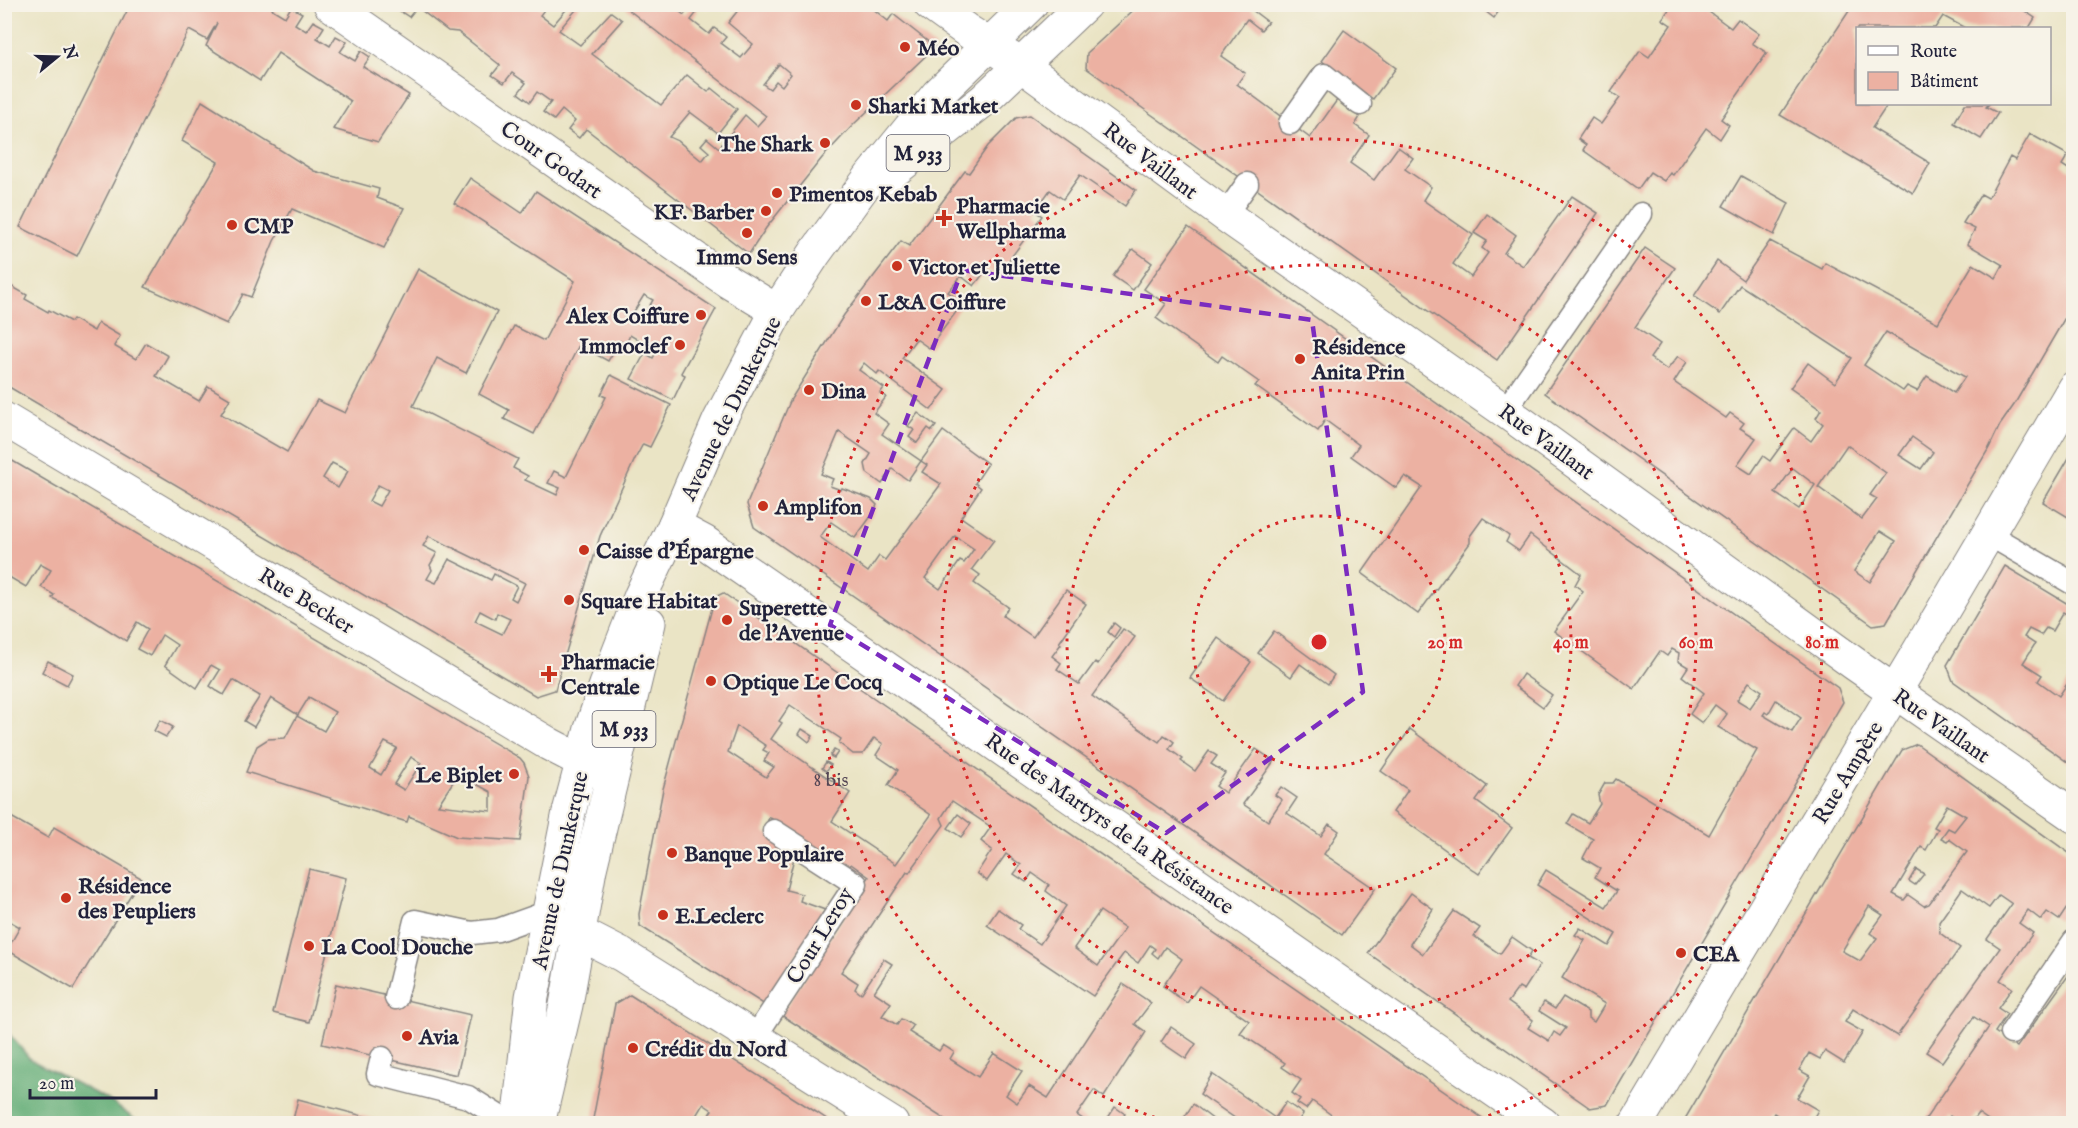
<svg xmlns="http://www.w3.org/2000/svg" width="2078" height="1128" font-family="'IM FELL English',serif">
<rect width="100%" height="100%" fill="#f7f3e8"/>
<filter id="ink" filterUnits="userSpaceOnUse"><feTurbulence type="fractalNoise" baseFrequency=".0167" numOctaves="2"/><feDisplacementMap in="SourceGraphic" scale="12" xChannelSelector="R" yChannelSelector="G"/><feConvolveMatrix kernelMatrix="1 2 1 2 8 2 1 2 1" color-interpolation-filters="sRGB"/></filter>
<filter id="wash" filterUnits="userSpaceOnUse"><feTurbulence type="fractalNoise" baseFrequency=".008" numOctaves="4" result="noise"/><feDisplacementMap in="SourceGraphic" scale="24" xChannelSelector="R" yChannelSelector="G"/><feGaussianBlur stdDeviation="1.35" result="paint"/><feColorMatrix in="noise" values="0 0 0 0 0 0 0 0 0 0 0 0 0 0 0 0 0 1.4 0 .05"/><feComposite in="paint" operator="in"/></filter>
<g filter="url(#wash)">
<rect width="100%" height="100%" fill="#eae4c5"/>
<!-- forest -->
<polygon fill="#60ac74" stroke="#416758" stroke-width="1.5" points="4,1028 31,1060 108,1100 140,1123 5,1123"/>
<g id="blocks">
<!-- building -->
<g fill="#ecb1a2" fill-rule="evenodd">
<path d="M401 4H536L544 10 540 15 553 25 571 4H581L559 30 580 45 611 12 622 20 592 54 661 105 687 75 708 92 711 88 737 109 718 133 690 112 669 137 678 141 702 161 709 152 701 145 707 138 719 148 745 115 757 126 766 116 621 4H670L684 15 691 6 698 11 691 20 709 34 714 28 720 32 726 37 721 43 741 58 753 44 728 23 743 4H867L888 21 893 14 935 47 854 124 822 158 766 228 749 254 586 129 579 138 568 130 575 121 562 110 554 120 543 112 551 102 537 92 530 102 518 93 526 83 512 73 504 83 492 75 500 65 458 32 448 31 417 7 409 17 397 9ZM779 64 791 74 782 86 776 81 770 89 763 84Z"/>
<polygon points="1140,4 1244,4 1268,22 1261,30 1247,19 1221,56 1245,73 1237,84 1310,138 1337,100 1360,117 1355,125 1369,135 1350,163 1374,180 1398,147 1413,158 1405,169 1431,187 1423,200 1473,235 1453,264 1471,277 1488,253 1482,248 1487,241 1474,233 1487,214 1516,235 1504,253 1523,266 1572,196 1598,213 1497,360 1086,68 1087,53"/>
<polygon points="1476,4 1508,4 1506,7 1503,5 1494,18"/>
<polygon points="1673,4 1698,4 1731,28 1738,19 1759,34 1752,43 1767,53 1721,119 1729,125 1720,139 1706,128 1673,175 1670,173 1664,181 1650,172 1638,189 1583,150 1586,145 1578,139 1592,118 1601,124 1620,98 1611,92 1640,51 1649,57 1671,25 1662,19"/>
<polygon points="130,5 275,5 272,9 285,17 291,7 302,13 295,24 306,31 313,21 324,27 317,38 330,46 336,36 347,42 340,52 355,61 361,51 370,57 363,67 409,95 378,142 333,129 351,101 278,53 260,81 206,46 217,23 207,40 189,30 77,256 20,227"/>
<polygon points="1853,5 2025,5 2022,9 2035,18 2029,28 1965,28 1943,16 1935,28 1857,28 1857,104 1888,104 1872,128 1930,163 1913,193 1780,115"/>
<polygon points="1344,30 1396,68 1373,99 1322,61"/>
<polygon points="202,101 314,171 379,189 377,198 404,208 384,248 292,209 274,241 251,297 243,294 227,324 145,287 218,162 182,141"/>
<polygon points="1965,104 1989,104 1986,107 1998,113 1981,139 1954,123"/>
<path d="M1030 115 1136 190 1125 206 1080 175 1063 199 1050 190 1035 211 1042 216 997 276 987 269 974 286 961 276 948 292 963 303 929 348 916 339 902 358 946 390 931 410 879 371 877 374 864 363 859 370 884 388 880 393 886 397 874 413 889 424 882 434 921 461 908 480 892 469 882 484 867 473 865 464 871 454 839 432 821 474 833 479 830 486 841 490 842 488 871 499 877 505 872 515 855 538 831 522 820 537 868 572 879 556 885 560 941 484 922 472 927 465 921 461 943 431 988 464 975 483 981 488 961 517 994 540 972 569 980 575 974 583 1008 607 1003 616 1033 637 1066 590 1086 604 1059 643 1061 644 1052 656 1061 663 1057 669 1079 684 1095 662 1098 664 1123 629 1135 637 1092 696 1159 742 1164 735 1169 738 1174 742 1169 749 1183 759 1181 761 1195 771 1209 751 1217 756 1211 764 1225 773 1216 786 1225 793 1256 749 1274 761 1243 804 1268 821 1282 800 1275 795 1281 787 1297 798 1287 813 1321 836 1329 824 1339 831 1324 854 1375 889 1342 935 754 527 747 504 791 399 844 315 901 241 909 246 965 171 969 173 988 146 1016 118ZM955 536 974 549 964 563 960 561 940 589 925 578Z"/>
<path d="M2030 134 2068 155 2062 165 2073 172V304L2014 405 2000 425 1989 448 1886 623 1873 625 1545 393 1645 248 1675 268 1635 327 1660 344 1650 358 1667 370 1678 356 1687 362 1674 382 1726 418 1730 413 1744 423 1740 428 1756 438 1737 465 1751 474 1763 456 1770 461 1794 428 1811 441 1823 424 1816 418 1821 410 1790 388 1808 363 1835 383 1852 358 1740 285 1720 314 1694 296 1717 261 1743 280 1770 241 1822 269 1825 263 1938 323 1973 264 1996 278 2003 265 1967 244 1975 229 1963 223 1981 194 1988 198 2010 157 2015 160ZM1886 332 1965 377 1954 393 1927 376 1917 391 1907 386 1903 391 1864 365ZM1912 437 1933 452 1921 469 1899 455ZM1847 445 1886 473 1870 495 1877 499 1862 519 1818 487ZM1793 468 1815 485 1799 509 1775 493ZM1880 531 1896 541 1870 582 1854 571Z"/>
<polygon points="1741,176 1789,203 1774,235 1723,206"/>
<path d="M470 178 522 213 536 191 716 309 681 373 685 375 673 400 631 379 645 353 653 358 657 351 630 335 626 344 620 341 608 361 579 345 534 434 504 419 509 410 479 394 514 326 544 341 575 281 454 203ZM644 295 653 300 642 319 633 313Z"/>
<path d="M1188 227 1838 688 1843 702 1607 1105 1590 1108 1368 953 1411 893 1433 909 1410 944 1423 954 1454 911 1480 928 1474 936 1500 954 1512 937 1532 951 1528 958 1540 965 1524 990 1519 987 1508 1002 1533 1020 1528 1028 1549 1041 1554 1032 1560 1036 1566 1028 1539 1011 1544 1002 1555 1009 1563 997 1588 1012V1018L1594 1022 1605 1004 1562 978 1585 940 1575 935 1580 928 1609 946 1616 934 1537 885 1546 870 1606 907 1617 891 1595 877 1600 868 1583 858 1593 839 1567 824 1573 814 1588 823 1600 804 1598 795 1605 783H1613L1616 779 1709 835 1757 750 1718 727 1727 714 1715 705 1702 723 1690 714 1704 693 1682 676 1688 667 1678 661 1679 653 1672 649 1667 656 1660 651 1634 689 1554 631 1583 591 1575 585 1581 574 1530 535 1519 551 1506 542 1509 536 1483 518 1470 536V543L1418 614 1362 573 1422 487 1405 476 1396 488 1351 456 1359 445 1325 420 1318 431 1255 386 1259 382 1222 356 1218 362 1156 318 1166 304 1144 289ZM1749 682 1762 691 1750 708 1737 700ZM1776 700 1801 718 1792 732 1763 715 1765 712 1768 714Z"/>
<polygon points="1133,249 1152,263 1133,290 1113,276"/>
<path d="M418 269 497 312 466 373 437 358 413 406 518 459 513 468 528 476 525 480 557 495 560 488 548 483 554 471 566 477 606 397 601 395 611 375 671 405 650 447 643 444 635 459 600 536 555 690 536 696 4 384V282L27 295 25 299 48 312 49 310 71 322 73 319 94 331 98 323 120 336 114 346 136 359 146 343 168 356 156 376 199 401 208 386 230 399 221 414 287 452 317 400 345 413ZM332 463 348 471 338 488 323 478ZM378 485 388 490 379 506 369 501ZM429 536 525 583 516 601 511 598 517 586 494 574 491 580 449 559 436 583 427 579 432 570 430 565 437 553 423 546ZM480 611 495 619 497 613 510 619 502 634 475 621Z"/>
<polygon points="918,413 936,426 932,431 928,428 917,443 909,437 914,430 908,426"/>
<polygon points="2073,451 2073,520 2043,502"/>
<path d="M4 456 520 758 524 763 529 776 520 841 457 837 409 816 407 822 246 772 257 746 268 739 285 738 297 716 324 731 335 712 309 697 298 715 271 698 254 727 244 721 260 696 233 680 224 695 217 691 210 686 220 670 211 665 197 688 165 665 177 645 162 635 150 656 137 649 148 629 137 622 126 641 78 611 52 598 54 595 41 587 51 570 40 564 26 587 4 574ZM385 742 397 748 381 775 370 768ZM411 757 421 763 404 790 394 784ZM458 774 491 792V811L438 805Z"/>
<polygon points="2005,566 2073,607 2072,617 2063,612 2052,631 2046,628 2041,635 2029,629 2024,637 2035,644 2023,663 2042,675 2038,681 2059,696 2073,675 2073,766 1953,681 1947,665"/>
<path d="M723 593 858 687 1491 1124H1344L1312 1101 1306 1109 1297 1103 1300 1099 1292 1093 1301 1080 1282 1067 1285 1063 1240 1033 1249 1021 1199 986 1187 1003 1163 986 1182 959 1165 947 1158 958 1152 953 1155 949 1150 945 1138 963 1124 953 1093 996 987 925 998 909 1021 925 1018 929 1040 944 1066 906 1046 891 1049 885 1032 873 1026 882 1014 874 1021 865 1006 854 987 881 977 873 992 850 981 841 991 827 952 801 941 818 944 825 909 873 907 872 841 972 858 983 855 989 861 994 884 959 892 964 874 992 891 1003 882 1016 897 1025 901 1019 907 1022 913 1026 909 1032 939 1051 943 1045 954 1052 950 1059 978 1077 994 1053 1022 1071 1006 1095 1017 1103 1029 1086 1048 1098 1123 984 1151 1003 1135 1024 1146 1032 1104 1097 1094 1090 1077 1115 1090 1124H952L781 1015 869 877 851 864 850 866 845 863 843 866 769 817 764 832 796 850 786 890 802 894 800 901 825 910 765 1005 640 926 639 914 663 789 715 597ZM790 705 841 739 839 743 853 754H863L874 738 883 744 876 755 898 770 888 785 931 815 896 864 832 821 850 793 771 739 782 723 779 721ZM737 726 766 746 763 750 769 753 764 761 774 767 766 777 728 752ZM1100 911 1125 928 1098 966 1074 948Z"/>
<polygon points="1114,623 1120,628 1114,637 1108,632"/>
<polygon points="1274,631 1334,675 1328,684 1300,664 1291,677 1258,653"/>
<polygon points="1218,638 1251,662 1223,701 1190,678"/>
<polygon points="48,661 73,674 67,685 42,672"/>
<polygon points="1523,674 1552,695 1543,707 1515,686"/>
<polygon points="160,720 173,727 166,737 154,731"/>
<polygon points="802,729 813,736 809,742 799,734"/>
<polygon points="1410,729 1487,786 1476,801 1512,828 1479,874 1393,812 1408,790 1381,771"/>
<path d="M1917 744 2073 856V899L2059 920 2047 912 2041 920 2028 910 2019 923 2033 933 2000 980 2012 988 1998 1008 2007 1014 1995 1032 2017 1047 2073 969V1124H1994L1978 1113 1970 1124H1961L1950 1116 1945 1124H1922L1989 1027 1974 1017 1942 1062 1926 1052 2000 948 1987 939 2012 904 1999 895 1989 908 1962 889 1939 922 1940 933 1960 948 1897 1036 1853 1009 1845 1022 1863 1032 1844 1063 1825 1051 1820 1059 1809 1053 1799 1070 1810 1076 1797 1098 1818 1110 1810 1124H1791L1774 1113 1767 1124H1682L1902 750ZM1947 805 1966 816 1954 831 1948 828 1941 838 1947 841 1949 839 1967 852 1929 904 1924 906 1908 895 1904 900 1893 894 1921 847 1926 850 1938 829 1934 827ZM1869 906 1883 915 1870 933 1877 938 1860 961 1842 951Z"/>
<polygon points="834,750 838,752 834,758 830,756"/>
<polygon points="826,762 831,765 826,771 822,768"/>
<polygon points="4,813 48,838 54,827 141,878 73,989 7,950 20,927 4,918"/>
<polygon points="958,814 971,824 961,837 948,828"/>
<polygon points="309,869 346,878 309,1022 273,1013"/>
<polygon points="1916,869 1924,874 1915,885 1909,881"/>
<polygon points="336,984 471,1015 457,1075 322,1044"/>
<polygon points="630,995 816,1112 834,1124 703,1124 712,1110 703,1104 691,1124 592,1124 615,1004"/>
<polygon points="1171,1027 1196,1044 1186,1059 1161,1042"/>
<polygon points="1212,1074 1275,1118 1286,1102 1303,1114 1296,1124 1237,1124 1239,1121 1200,1094"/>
<polygon points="298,1099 390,1123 390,1124 292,1124"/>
<polygon points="1193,1104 1219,1124 1180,1124"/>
<polygon points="1115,1107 1125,1114 1119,1124 1104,1124"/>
</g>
</g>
</g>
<g filter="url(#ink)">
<use href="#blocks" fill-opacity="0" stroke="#868380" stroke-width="1.5"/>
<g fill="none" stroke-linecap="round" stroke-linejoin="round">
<!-- service casing -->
<g stroke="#868380" stroke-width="25">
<g id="service">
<polyline points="1290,123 1324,75 1360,104"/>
<polyline points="1225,215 1247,184"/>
<polyline points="1505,411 1641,214"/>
<polyline points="1988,534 2074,584"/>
<polyline points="396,998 415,921 472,933 498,930 548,912"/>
<polyline points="2011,1033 2074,941"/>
<polyline points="755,1037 856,884 774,831"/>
<polyline points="382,1058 378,1074 468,1097 511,1124"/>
</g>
</g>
<!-- minor casing -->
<g stroke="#868380" stroke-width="35">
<g id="minor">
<polyline points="330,4 729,282 777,311"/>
<polyline points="930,4 966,30 1021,65 1225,215 1505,411 1855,664 2074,816"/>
<polyline points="4,419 549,744 608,775"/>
<polyline points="552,926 579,933 622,955 892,1124"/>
<polyline points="1636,1124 1919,651 2074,388"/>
</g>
</g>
<!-- tertiary casing -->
<g stroke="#868380" stroke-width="35">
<polyline id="tertiary" points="674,526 704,542 1543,1124"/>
</g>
<!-- primary casing -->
<g stroke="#868380" stroke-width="35">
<g id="primary">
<polyline points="886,177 984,100 1085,4"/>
<polyline points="518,1124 532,997 569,812 591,729 606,685 641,595 674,526 719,421 777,311 815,253 871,176 938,94 1031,4"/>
<polyline points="538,1124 566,1005 590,869 649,623"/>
</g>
</g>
<!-- service -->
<use href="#service" stroke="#fff" stroke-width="22"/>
<!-- minor -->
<use href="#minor" stroke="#fff" stroke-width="33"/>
<!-- tertiary -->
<use href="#tertiary" stroke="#fff" stroke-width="33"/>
<!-- primary -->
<use href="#primary" stroke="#fff" stroke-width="33"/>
</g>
</g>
<!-- marked area -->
<path fill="none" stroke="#7b2cbf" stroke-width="4.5" stroke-dasharray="12 8" stroke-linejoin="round" d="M962 270 1312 320 1363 692 1166 833 830 625Z"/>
<!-- distance rings -->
<g fill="none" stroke="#d62828" stroke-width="3" stroke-dasharray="3 6">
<circle cx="1319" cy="642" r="126"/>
<circle cx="1319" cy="642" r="252"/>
<circle cx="1319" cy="642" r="377"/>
<path d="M1172 1123A503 503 0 1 1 1466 1123"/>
</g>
<!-- markers -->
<g fill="#c8321e" stroke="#f7f3e8" stroke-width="2">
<circle cx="905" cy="47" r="6"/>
<circle cx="856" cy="105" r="6"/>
<circle cx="825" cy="143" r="6"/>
<circle cx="777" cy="193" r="6"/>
<circle cx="766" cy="211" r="6"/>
<path d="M941 209h6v6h6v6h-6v6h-6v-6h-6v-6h6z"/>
<circle cx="232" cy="225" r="6"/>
<circle cx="747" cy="233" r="6"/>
<circle cx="897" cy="266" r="6"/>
<circle cx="866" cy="301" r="6"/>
<circle cx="701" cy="315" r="6"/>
<circle cx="680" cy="345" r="6"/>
<circle cx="1300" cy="359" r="6"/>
<circle cx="809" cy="390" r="6"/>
<circle cx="763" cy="506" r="6"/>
<circle cx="584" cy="550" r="6"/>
<circle cx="569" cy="600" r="6"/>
<circle cx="727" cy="620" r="6"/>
<path d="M546 665h6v6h6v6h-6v6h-6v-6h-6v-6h6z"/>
<circle cx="711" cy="681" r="6"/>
<circle cx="514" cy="774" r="6"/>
<circle cx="672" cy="853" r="6"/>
<circle cx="66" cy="898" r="6"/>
<circle cx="663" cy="915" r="6"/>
<circle cx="309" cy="946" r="6"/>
<circle cx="1681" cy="953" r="6"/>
<circle cx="407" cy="1036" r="6"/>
<circle cx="633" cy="1048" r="6"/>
</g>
<g text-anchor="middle" stroke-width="4.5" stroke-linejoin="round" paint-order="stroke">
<!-- number labels -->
<g font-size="20" fill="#544655">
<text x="831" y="786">8 bis</text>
</g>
<!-- shield labels -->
<g fill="#f7f3e8" stroke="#62616f" stroke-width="1.5">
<rect x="886.5" y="135" width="63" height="36" rx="4.5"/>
<rect x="592.5" y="711" width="63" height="36" rx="4.5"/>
</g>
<g font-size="21" font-weight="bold" fill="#22223b">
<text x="918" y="160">M 933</text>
<text x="624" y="736">M 933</text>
</g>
<!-- poi labels -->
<g font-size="22" font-weight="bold" fill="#22223b" stroke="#f7f3e8" text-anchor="start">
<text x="917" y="55">Méo</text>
<text x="868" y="113">Sharki Market</text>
<text x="813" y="151" text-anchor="end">The Shark</text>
<text x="789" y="201">Pimentos Kebab</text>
<text x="956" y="213">Pharmacie<tspan x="956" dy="25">Wellpharma</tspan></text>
<text x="754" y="219" text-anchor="end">KF. Barber</text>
<text x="244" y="233">CMP</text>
<text x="747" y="264" text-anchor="middle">Immo Sens</text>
<text x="909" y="274">Victor et Juliette</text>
<text x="878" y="309">L&amp;A Coiffure</text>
<text x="689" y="323" text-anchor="end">Alex Coiffure</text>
<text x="668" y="353" text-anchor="end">Immoclef</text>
<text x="1312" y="354">Résidence<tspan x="1312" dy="25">Anita Prin</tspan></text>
<text x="821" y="398">Dina</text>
<text x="775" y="514">Amplifon</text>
<text x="596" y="558">Caisse d'Épargne</text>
<text x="581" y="608">Square Habitat</text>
<text x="739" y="615">Superette<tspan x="739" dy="25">de l'Avenue</tspan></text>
<text x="561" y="669">Pharmacie<tspan x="561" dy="25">Centrale</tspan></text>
<text x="723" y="689">Optique Le Cocq</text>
<text x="502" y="782" text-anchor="end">Le Biplet</text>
<text x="684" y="861">Banque Populaire</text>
<text x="78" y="893">Résidence<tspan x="78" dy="25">des Peupliers</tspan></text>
<text x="675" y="923">E.Leclerc</text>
<text x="321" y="954">La Cool Douche</text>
<text x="1693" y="961">CEA</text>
<text x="419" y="1044">Avia</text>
<text x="645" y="1056">Crédit du Nord</text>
</g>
<!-- street labels -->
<g font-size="22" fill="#22223b" stroke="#f7f3e8">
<text transform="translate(552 159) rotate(35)" y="8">Cour Godart</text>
<text transform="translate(1151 160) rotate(37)" y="8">Rue Vaillant</text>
<text transform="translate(730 408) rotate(-64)" y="8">Avenue de Dunkerque</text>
<text transform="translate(1547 441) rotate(36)" y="8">Rue Vaillant</text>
<text transform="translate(307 600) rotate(31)" y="8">Rue Becker</text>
<text transform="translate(1942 725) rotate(35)" y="8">Rue Vaillant</text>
<text transform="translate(1847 772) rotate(-59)" y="8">Rue Ampère</text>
<text transform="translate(1110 823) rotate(35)" y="8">Rue des Martyrs de la Résistance</text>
<text transform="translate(559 870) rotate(-78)" y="8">Avenue de Dunkerque</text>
<text transform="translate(819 935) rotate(-59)" y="8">Cour Leroy</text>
</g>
</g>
<circle cx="1319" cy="642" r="9" fill="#d62828" stroke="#f7f3e8" stroke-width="3"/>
<g font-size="18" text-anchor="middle" font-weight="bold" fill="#d62828" stroke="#f7f3e8" stroke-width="4.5" stroke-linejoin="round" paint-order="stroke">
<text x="1445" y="648">20 m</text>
<text x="1571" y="648">40 m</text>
<text x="1696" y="648">60 m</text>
<text x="1822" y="648">80 m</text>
</g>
<!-- margin -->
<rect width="2078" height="1128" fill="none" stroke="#f7f3e8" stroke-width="24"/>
<!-- legend -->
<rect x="1856" y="27" width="195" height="78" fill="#f7f3e8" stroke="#a29fa3" stroke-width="1.5"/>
<rect x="1868" y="46" width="30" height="9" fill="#ffffff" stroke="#a29fa3" stroke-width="1.5"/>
<text x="1910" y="57" font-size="18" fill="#22223b">Route</text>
<rect x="1868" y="72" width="30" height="18" fill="#ecb1a2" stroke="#a29fa3" stroke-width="1.5"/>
<text x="1910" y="87" font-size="18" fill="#22223b">Bâtiment</text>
<!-- north arrow -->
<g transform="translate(57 57) rotate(71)" stroke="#f7f3e8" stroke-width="4.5" paint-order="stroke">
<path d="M0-4.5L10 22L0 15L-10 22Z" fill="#22223b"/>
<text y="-9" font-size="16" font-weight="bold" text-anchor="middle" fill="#22223b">N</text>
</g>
<!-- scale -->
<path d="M30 1089v9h126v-9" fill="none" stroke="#22223b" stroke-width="3"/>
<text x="39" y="1089" font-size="18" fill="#22223b" stroke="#f7f3e8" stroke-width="4.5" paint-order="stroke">20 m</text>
</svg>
